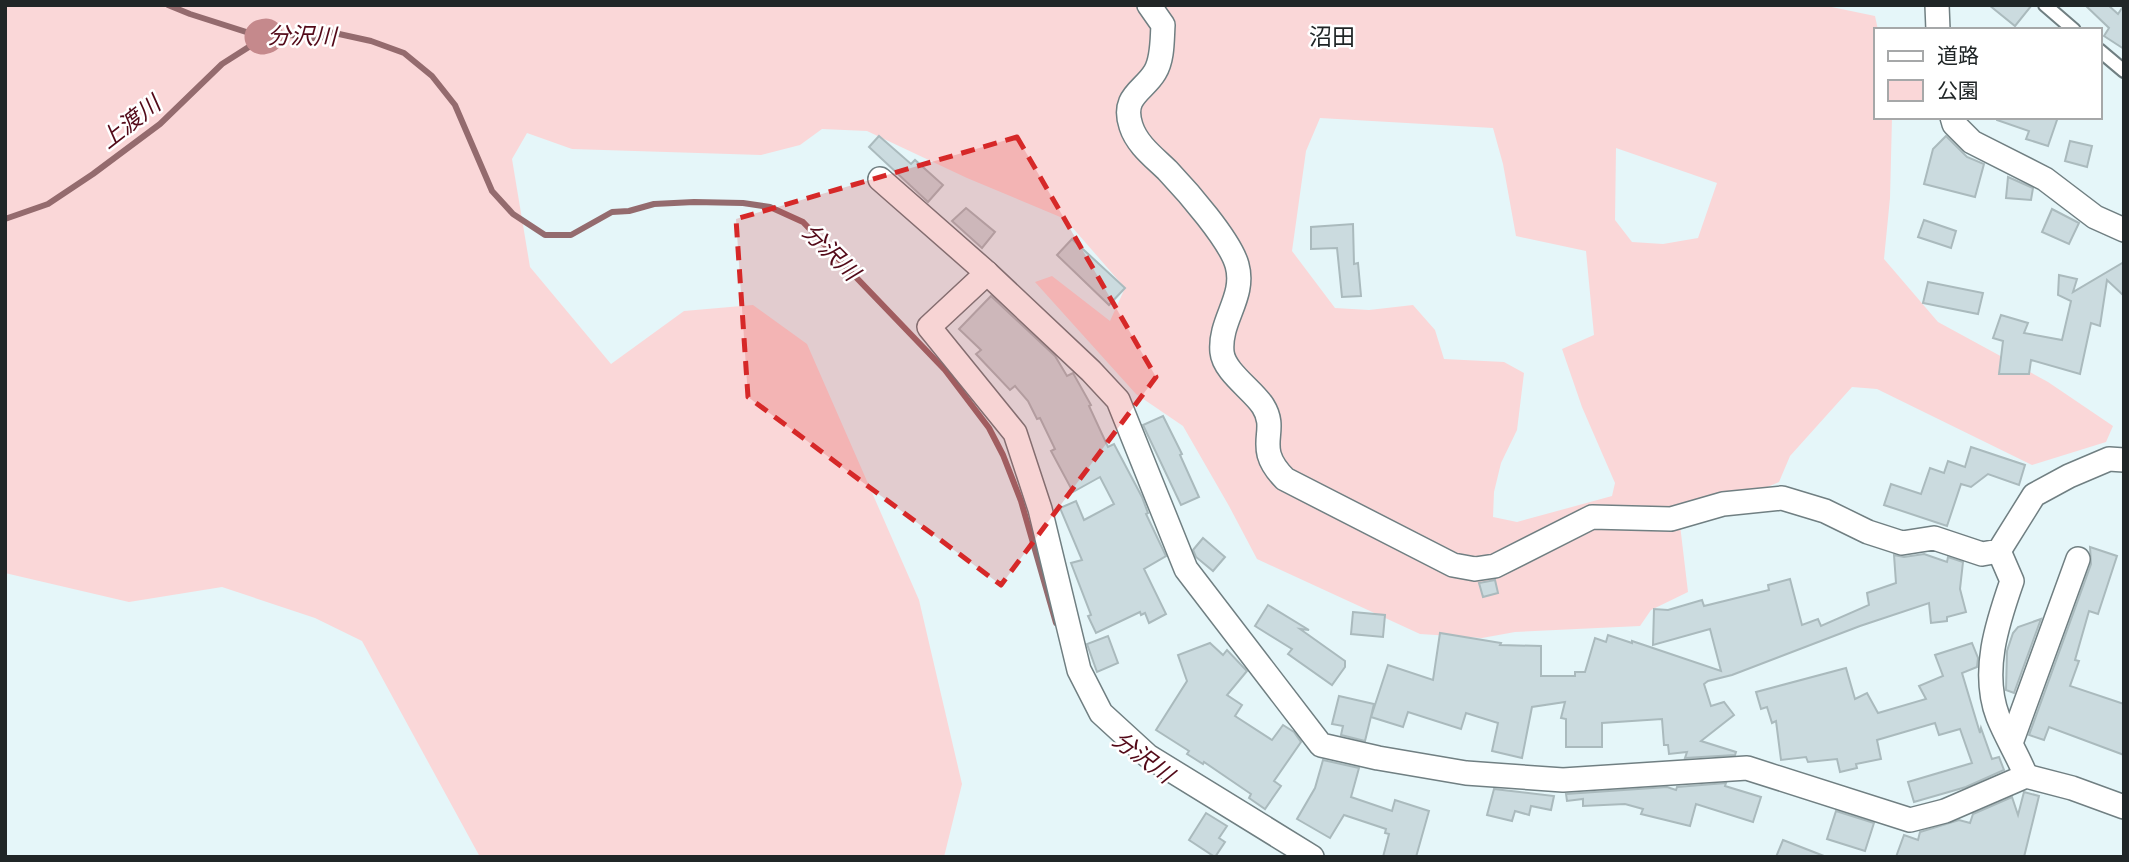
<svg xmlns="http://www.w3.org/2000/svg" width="2129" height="862" font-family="'Nunito Sans','Noto Sans JP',sans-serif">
<rect width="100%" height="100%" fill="#e5f6f9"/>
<!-- green -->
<path fill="#fad7d8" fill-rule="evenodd" d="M5 5H1822L1875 16 1878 30H1875V117L1892 118 1890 198 1884 259 1938 322 2048 382 2113 426 2106 442 2032 465 1877 389 1852 387 1790 456 1779 482 1680 525 1688 592 1651 610 1640 626 1515 632 1482 638 1420 634 1257 559 1229 506 1183 426 1136 394 1035 282 1052 276 1110 321 1125 288 1065 219 967 178 867 131 822 129 800 145 761 155 572 149 527 133 512 159 530 267 611 364 684 311 753 305 807 344 919 600 962 784 944 857H480L362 641 315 618 222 587 129 602 5 573ZM1320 118 1493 128 1503 164 1516 236 1586 251 1594 335 1562 349 1582 407 1615 483 1612 496 1517 522 1493 517 1494 492 1501 463 1517 430 1524 373 1504 362 1444 359 1435 330 1413 305 1369 310 1335 308 1292 251 1306 151ZM1616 148 1717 183 1698 238 1663 244 1632 242 1615 220Z"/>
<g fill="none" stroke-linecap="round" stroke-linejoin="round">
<!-- stream -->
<g stroke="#946b6e" stroke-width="6">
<polyline points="168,5 190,14 262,37"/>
<polyline points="5,219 48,204 93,174 160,124 222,64 266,36 298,35 319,39 330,32 371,41 404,53 432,76 455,105 492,191 513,214 545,235 571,235 612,212 629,211 654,204 694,202 743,203 770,207 803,222 945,370 989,428 1003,455 1021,501 1056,623"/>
</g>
<!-- river -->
<polyline stroke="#c5898c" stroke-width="35" points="262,37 266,36"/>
</g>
<!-- building -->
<g fill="#cbdbdf" stroke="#aababd" stroke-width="2">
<polygon points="1989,5 2032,5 2015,26"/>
<polygon points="2085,5 2108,5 2118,14 2124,5 2124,49 2104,36 2109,28"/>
<polygon points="1997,117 2058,117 2048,146 2026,139 2029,131 1997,120"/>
<polygon points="879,136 911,164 915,160 943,185 928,202 869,147"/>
<polygon points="1946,136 1967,157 1984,164 1975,197 1924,184 1933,149"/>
<polygon points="2070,141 2092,146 2087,167 2065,161"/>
<polygon points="2008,177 2033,188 2031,200 2006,198"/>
<polygon points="966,208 995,232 982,248 952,221"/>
<polygon points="2052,209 2079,223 2069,244 2042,232"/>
<polygon points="1924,220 1956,231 1951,248 1918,237"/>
<polygon points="1353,224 1354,264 1358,263 1361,296 1342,297 1337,248 1311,249 1311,227"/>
<polygon points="1072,239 1125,288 1109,305 1057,255"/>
<polygon points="2124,262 2124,296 2107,280 2100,326 2091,323 2080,374 2031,360 2029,374 1999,374 2003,341 1993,338 2001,315 2028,323 2024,333 2062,340 2071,301 2058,295 2059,275 2077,279 2073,292"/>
<polygon points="1928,282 1983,293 1978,314 1923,303"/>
<polygon points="991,296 1055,356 1067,376 1073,373 1091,405 1089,406 1108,447 1114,444 1142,497 1148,513 1146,514 1166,556 1144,569 1166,614 1149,623 1145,613 1141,615 1140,612 1096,633 1088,616 1091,615 1071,563 1082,560 1060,508 1076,501 1084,520 1114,504 1100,477 1073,492 1051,451 1055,449 1040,418 1037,419 1028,401 1015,386 1010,390 976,354 981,350 959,329"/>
<polygon points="1163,416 1182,454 1180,455 1199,497 1181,505 1143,425"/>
<polygon points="1971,447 2025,465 2019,485 1988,474 1971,487 1961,484 1947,526 1884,505 1891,484 1921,494 1930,468 1944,473 1948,461 1965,467"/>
<polygon points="1203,538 1225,557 1213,571 1196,557 1193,550"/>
<polygon points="2090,547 2117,556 2098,614 2089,611 2075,660 2079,661 2070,686 2124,704 2124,755 2049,727 2044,740 2029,735 2091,564"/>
<polygon points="1924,554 1947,562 1948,557 1963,562 1960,589 1966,612 1947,617 1947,621 1931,623 1929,603 1860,626 1732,675 1708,681 1704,684 1711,706 1724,702 1734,715 1701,741 1736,752 1735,755 1685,758 1687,752 1669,754 1668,745 1664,745 1662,719 1602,723 1602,747 1566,747 1566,719 1561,718 1565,702 1532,707 1522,758 1492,751 1498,723 1466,713 1461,729 1408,712 1403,727 1371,717 1388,665 1433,680 1440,633 1501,643 1500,645 1541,646 1541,676 1575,676 1575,672 1585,672 1595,638 1606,642 1608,635 1632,643 1632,641 1721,671 1710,629 1653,645 1654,609 1668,610 1702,600 1704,606 1769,590 1768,585 1790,579 1802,625 1818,619 1821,626 1869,605 1867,593 1896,583 1894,555 1904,557"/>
<polygon points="1495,580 1498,593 1483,597 1479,583"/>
<polygon points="1268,605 1309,630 1300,629 1345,661 1345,667 1332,685 1288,654 1292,649 1255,626"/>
<polygon points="1353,612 1385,615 1383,637 1351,634"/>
<polygon points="2041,619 2014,693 2006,690 2007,651 2013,633 2018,627"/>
<polygon points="1108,636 1118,663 1097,672 1087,644"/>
<polygon points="1210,643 1223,655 1227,650 1247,671 1227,695 1242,705 1235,716 1272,740 1283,725 1294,732 1301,742 1274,781 1281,786 1265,809 1249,798 1251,794 1204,762 1203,764 1187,754 1189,751 1156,730 1187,681 1178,655"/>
<polygon points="1972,643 1978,658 1977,667 1962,673 1980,733 1981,728 1992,759 1999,757 2004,770 1966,787 1914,802 1908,782 1972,763 1960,729 1939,735 1935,723 1877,740 1881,759 1856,764 1857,768 1840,772 1837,759 1808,762 1806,757 1781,760 1776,721 1772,723 1767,707 1761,709 1756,692 1846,668 1855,699 1867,693 1878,713 1926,699 1919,686 1943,676 1935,655"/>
<polygon points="1339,696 1374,704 1365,741 1341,735 1343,726 1332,724"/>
<polygon points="1323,760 1359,768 1351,797 1392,811 1395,800 1429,811 1416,857 1383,857 1389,834 1385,833 1386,829 1344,815 1330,838 1297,819 1315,788"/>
<polygon points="1726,783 1725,786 1761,797 1753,822 1696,804 1690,826 1641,814 1643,809 1625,804 1583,806 1583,799 1567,801 1566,794 1667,787 1676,790 1677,787"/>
<polygon points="1494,789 1554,796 1551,810 1531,806 1529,815 1515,811 1512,821 1487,815"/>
<polygon points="2024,792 2039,796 2024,857 1896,857 1904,835 1918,840 1920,832 1959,820 1970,823 1973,814 2012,797 2018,815"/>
<polygon points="1836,811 1874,823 1865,851 1827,839"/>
<polygon points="1206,813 1227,826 1219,838 1225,842 1215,857 1189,840"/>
<polygon points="1783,840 1824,856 1824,857 1776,857"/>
</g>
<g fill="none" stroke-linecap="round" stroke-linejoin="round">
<!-- service casing -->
<g stroke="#707f82" stroke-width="16">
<g id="service">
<polyline points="2045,5 2074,30"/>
<polyline points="2099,50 2124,71"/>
</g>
</g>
<!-- minor casing -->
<g stroke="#707f82" stroke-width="26">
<g id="minor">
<path d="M1149 5 1163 25C1162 39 1163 59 1155 72 1144 91 1121 96 1131 126 1137 145 1155 158 1168 171 1187 191 1230 240 1237 265 1246 297 1219 320 1222 352 1224 372 1253 390 1263 406 1280 433 1252 446 1285 479L1453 565 1475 569 1495 566 1592 517 1671 519 1723 504 1782 498 1825 511 1868 532 1902 543 1934 538 1982 554 1999 551 2034 495 2069 476 2109 459 2124 460"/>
<polyline points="1937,5 1938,30"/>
<polyline points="1952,117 1954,124 1972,142 2045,179 2095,217 2124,230"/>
<polyline points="880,179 987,273 1091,371 1118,400 1186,569 1321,745 1378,758 1466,773 1563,780 1747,768 1910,820 1945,811 2026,776 2072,788 2124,807"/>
<polyline points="987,273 929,327 1015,433 1040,509 1079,670 1101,713 1148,756 1312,857"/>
<path d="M1999 551 2012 581C1997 624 1981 672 1998 717 2006 737 2018 756 2026 776"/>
<polyline points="2011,743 2078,559"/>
</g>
</g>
<!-- service -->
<use href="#service" stroke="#fff" stroke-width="12"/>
<!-- minor -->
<use href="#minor" stroke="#fff" stroke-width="23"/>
</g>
<!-- marked area -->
<path fill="#d62828" fill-opacity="0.2" stroke="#d62828" stroke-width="5" stroke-dasharray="14 9" stroke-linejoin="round" d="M1017 137 1156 377 1001 585 748 397 736 219Z"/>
<g text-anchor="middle" stroke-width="5" stroke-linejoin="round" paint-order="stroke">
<!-- water labels -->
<g font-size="23" font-style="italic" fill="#530918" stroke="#fff">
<text transform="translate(302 36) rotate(1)" y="8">分沢川</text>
<text transform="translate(130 122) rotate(-38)" y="8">上渡川</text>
<text transform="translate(831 252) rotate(45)" y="8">分沢川</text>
<text transform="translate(1143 757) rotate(37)" y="8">分沢川</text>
</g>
<!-- neighbourhood labels -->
<g font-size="23" fill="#202627" stroke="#fff">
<text x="1332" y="45">沼田</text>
</g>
</g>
<!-- border -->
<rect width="2129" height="862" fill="none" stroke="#202627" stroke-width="14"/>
<!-- legend -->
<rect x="1874" y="28" width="228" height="91" fill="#ffffff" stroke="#a6a8a9" stroke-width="2"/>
<rect x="1888" y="51" width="35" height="10" fill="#ffffff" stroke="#a6a8a9" stroke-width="2"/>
<text x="1937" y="63" font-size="21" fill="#202627">道路</text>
<rect x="1888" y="80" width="35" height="21" fill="#fad7d8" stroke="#a6a8a9" stroke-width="2"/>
<text x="1937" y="98" font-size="21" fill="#202627">公園</text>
</svg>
